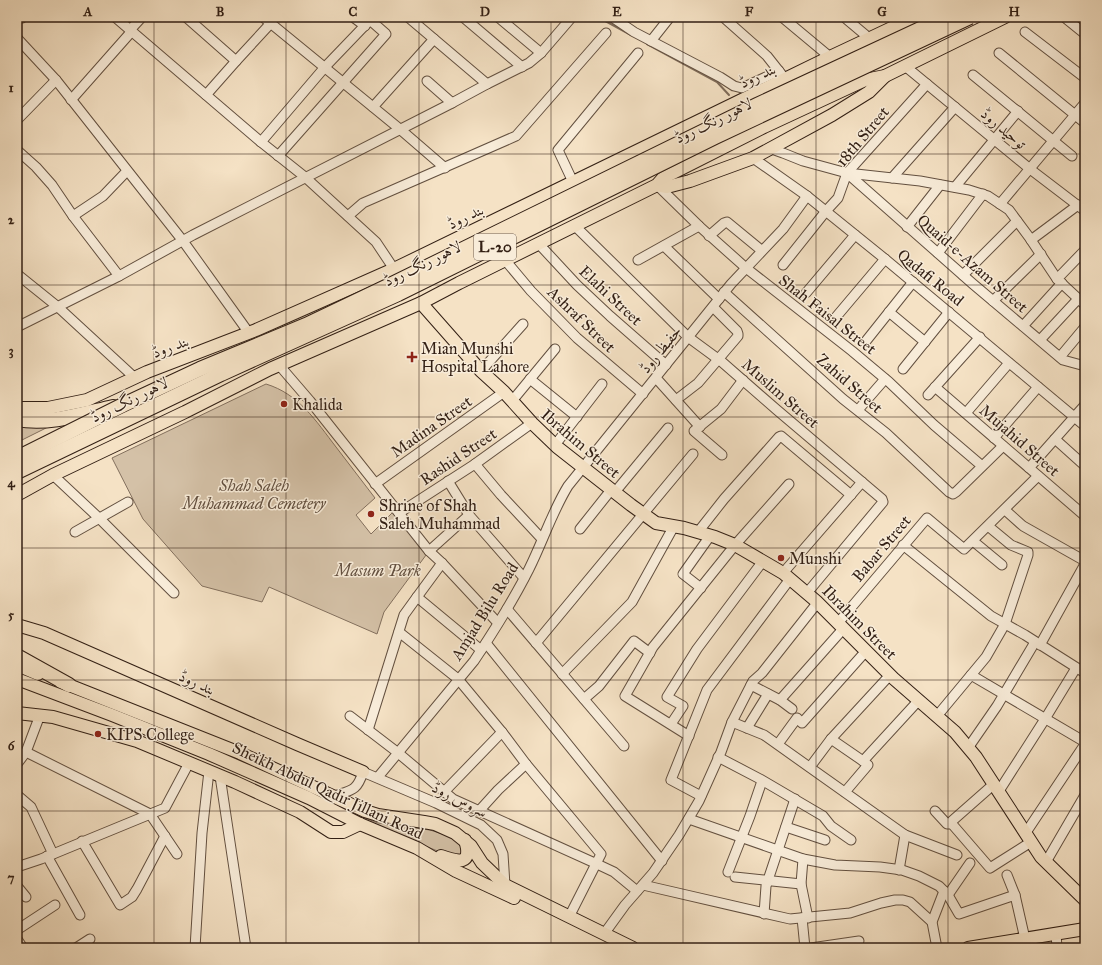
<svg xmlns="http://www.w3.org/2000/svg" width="1102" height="965" font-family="'IM FELL Great Primer',Amiri,serif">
<rect width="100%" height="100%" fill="#f5e2c5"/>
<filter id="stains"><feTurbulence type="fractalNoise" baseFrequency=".005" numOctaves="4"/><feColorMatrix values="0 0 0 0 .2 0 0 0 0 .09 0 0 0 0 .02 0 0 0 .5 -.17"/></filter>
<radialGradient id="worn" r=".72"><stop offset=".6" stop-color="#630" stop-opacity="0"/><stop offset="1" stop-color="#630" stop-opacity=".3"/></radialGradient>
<!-- green -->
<g fill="#d4c1a7" stroke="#83705e">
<path d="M266 384C299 394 316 421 336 447 349 464 362 481 375 498L356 515 371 534 395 510 429 551 384 612 377 634 269 587 262 602 202 586 143 519 112 458Z"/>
<polygon points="54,424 20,441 17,442 17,426"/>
<polygon points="349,812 378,823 430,830 452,837 463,848 463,854 450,856 383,829"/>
</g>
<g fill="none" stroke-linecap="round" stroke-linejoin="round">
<!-- stream -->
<g stroke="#7f6c5a" stroke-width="2">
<polyline points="598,17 631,35"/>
<polyline points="647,44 717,82 729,95"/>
</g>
<!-- minor casing -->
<g stroke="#635040" stroke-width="11">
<g id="minor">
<polyline points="115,17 261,142 305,177 376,242 394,269"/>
<polyline points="186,17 236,61"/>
<polyline points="263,17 401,130 445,168"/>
<polyline points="353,17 365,26"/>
<polyline points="408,17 487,84"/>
<polyline points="463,17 522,67"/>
<polyline points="612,17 634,32 720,77 734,86 742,88 779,71"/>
<polyline points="723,17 767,56 782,75"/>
<polyline points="782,17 830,57"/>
<polyline points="844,17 869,38"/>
<polyline points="1064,17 1085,34"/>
<polyline points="22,18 23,17"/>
<polyline points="130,30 142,17"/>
<polyline points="1025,32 1085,78"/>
<polyline points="17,38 56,80 183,241 249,333"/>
<polyline points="651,41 670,17"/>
<polyline points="541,53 572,17"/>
<polyline points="999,53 1085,123"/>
<polyline points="905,66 1030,169 1085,211"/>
<polyline points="973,75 1072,156"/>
<polyline points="427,81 452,103"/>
<polyline points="206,95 236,61 271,23"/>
<polyline points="71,100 132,31"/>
<polyline points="373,107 434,39"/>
<polyline points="17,120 56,80"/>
<polyline points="261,142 325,67 373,17"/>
<polyline points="769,148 783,153 803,161 847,173 920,181 969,190 988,196 1009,210 1029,237 1057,279 1085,305"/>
<polyline points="17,150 36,167 52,185 73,216 119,276"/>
<polyline points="278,156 386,34 370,20"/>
<polyline points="753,158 807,196 885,259 1085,426"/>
<polyline points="847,173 973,284 1063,360 1085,366"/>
<polyline points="892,178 955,107"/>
<polyline points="573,182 558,150 638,53"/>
<polyline points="657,185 699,226 746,268 852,351 889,382 934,425 982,466"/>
<polyline points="955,187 1018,111"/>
<polyline points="1000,204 1085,103"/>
<polyline points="73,216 103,196 127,171"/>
<polyline points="348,216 363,203 516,136 606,33"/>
<polyline points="574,225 688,337 722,362 777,410 882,499 883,502 807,593"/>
<polyline points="907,227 940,185"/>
<polyline points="709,236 724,223 727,222 761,250"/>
<polyline points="1031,240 1078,205"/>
<polyline points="538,243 577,285 610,316 666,365"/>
<polyline points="664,246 719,299"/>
<polyline points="938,253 983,194"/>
<polyline points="505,260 531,291 577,338 643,394"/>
<polyline points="638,260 699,226"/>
<polyline points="783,265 826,211 838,198 847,173 927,84"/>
<polyline points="17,274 58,307 135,378"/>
<polyline points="963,275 1017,221"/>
<polyline points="1057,279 1085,250"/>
<polyline points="724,292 843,399 886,433 949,492 953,494 956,492 1003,446"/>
<polyline points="806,293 855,235"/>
<polyline points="993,301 1041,254"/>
<polyline points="889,312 925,342"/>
<polyline points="836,317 885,259"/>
<polyline points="1023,326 1062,283"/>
<polyline points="17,327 119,276 193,235 452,103 487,84 529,63 541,53 498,17"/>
<polyline points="1040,340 1078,299"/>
<polyline points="866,341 913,282"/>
<polyline points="1060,357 1085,327"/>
<polyline points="279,365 310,401 429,551 442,563 498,623"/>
<polyline points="903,369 949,312"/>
<polyline points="481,371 523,324"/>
<polyline points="656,378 700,427"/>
<polyline points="530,379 577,417"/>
<polyline points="935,387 1085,516"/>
<polyline points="928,395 980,337"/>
<polyline points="676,400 698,383 738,336 738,334 737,331 713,307"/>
<polyline points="512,401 555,349"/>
<polyline points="858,410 885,379"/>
<polyline points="966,413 1009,363"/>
<polyline points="994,438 1038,387"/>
<polyline points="1055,439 1085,466"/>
<polyline points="555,445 602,384"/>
<polyline points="722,455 694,431 721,409 743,380"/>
<polyline points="475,464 501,495 542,539"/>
<polyline points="1029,468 1085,405"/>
<polyline points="53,475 100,519 174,593"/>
<polyline points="448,481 469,515 524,578"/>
<polyline points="375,484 504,392"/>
<polyline points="615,492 668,428"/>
<polyline points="1005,510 1023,526 1085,561"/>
<polyline points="399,513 475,464 532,423"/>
<polyline points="580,529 611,490"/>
<polyline points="75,532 128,502"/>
<polyline points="698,532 724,499 779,437 781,436 851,495"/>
<polyline points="973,541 1002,565"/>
<polyline points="903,545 991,616 1025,635 1085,673"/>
<polyline points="429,551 469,515"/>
<polyline points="783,573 862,482"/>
<polyline points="701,588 683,574 710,536"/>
<polyline points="417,597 442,563"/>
<polyline points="507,609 624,746"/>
<polyline points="838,623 927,518 964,549 1038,476"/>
<polyline points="399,632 458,679 502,732 526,764 601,854 569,917"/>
<polyline points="486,643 662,861"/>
<polyline points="536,643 693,454"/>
<polyline points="1040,645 1085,564"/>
<polyline points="562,674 632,602 674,526"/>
<polyline points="971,675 1085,742"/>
<polyline points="751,685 780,700 792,709"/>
<polyline points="584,699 599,686 634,641 650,653"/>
<polyline points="780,700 843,629"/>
<polyline points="350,716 397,752 453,799 597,864 614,872 637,891"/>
<polyline points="937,716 986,657 1005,624 1028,555 1028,552 1011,545 988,526"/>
<polyline points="732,722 764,735 905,835 957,855"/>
<polyline points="671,724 683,706 667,697 697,649 763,561"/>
<polyline points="747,728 768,694"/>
<polyline points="368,730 404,615 417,597 481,650"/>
<polyline points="689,736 625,696 653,647 735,545 789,484"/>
<polyline points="831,739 863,761"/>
<polyline points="778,744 797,718 802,723 866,651"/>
<polyline points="968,748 997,706 1035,642"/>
<polyline points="26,752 150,814 177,854"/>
<polyline points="718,757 760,779 823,816 831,826 851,840"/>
<polyline points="17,764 26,752 40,715"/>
<polyline points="810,767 831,739 890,675"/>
<polyline points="220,776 246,948"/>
<path d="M378 777 474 661C494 631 513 601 529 569 543 541 552 512 568 486L731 284 783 229 807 196"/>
<polyline points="999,791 1045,719 1076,668"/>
<polyline points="444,792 502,732"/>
<polyline points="845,792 868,765 863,761 919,700"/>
<polyline points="17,795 31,807 53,854"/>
<path d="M334 796C352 790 357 791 363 772L436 803 481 825 497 840 503 854 505 885"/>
<polyline points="701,796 671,780 707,690 790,579"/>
<polyline points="479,811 498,790 526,764"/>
<polyline points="935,811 947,824 952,824 990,868 1031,842"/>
<polyline points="689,819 803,859 835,865 880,867 902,870 919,876 939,886 948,895 959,914 1015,895 1025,939"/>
<polyline points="952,824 952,821 994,784"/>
<polyline points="786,827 825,840"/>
<polyline points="1025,834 1085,744"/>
<polyline points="82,841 120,905 132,897 137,889 165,836"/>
<polyline points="47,856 80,915"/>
<polyline points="803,859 801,884 808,918"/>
<polyline points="1046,862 1085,795"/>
<polyline points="17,867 41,859 165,808 189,763"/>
<polyline points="899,870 905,835"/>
<polyline points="728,872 750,816 762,781"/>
<polyline points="1007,875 1015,895"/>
<polyline points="735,877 801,884"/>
<polyline points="643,885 790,919 850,913 881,903 895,900 903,900 910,902 932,922"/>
<polyline points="17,886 26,897"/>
<polyline points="948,895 970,863"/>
<polyline points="764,914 766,886 795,799"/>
<polyline points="802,918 805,948"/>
<polyline points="17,930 55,905"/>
<polyline points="1056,933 1057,948"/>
<polyline points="604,934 625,905 653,873 679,835 699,801 721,752 732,722 753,681 762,673 818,602"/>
<polyline points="17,939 23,948"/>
<polyline points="76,948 90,939"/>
<polyline points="195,948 202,833 209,771"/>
<polyline points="811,948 859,941"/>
<polyline points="937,948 932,922 944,891"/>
</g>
</g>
<!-- major casing -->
<g stroke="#321f14" stroke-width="14">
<g id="major">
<polyline points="657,185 667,187 690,181 753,158 832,115 869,92 885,76"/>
<polyline points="421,303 481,371 504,392 532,423 557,447 631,505 656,523 684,528 715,537 735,545 783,573 816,601 893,678 955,732 976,757 1041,857 1085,900"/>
<polyline points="17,408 48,408 87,400 147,372 256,330 394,269 830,57 915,17"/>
<polyline points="17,495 53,475 185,412 270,369 421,303 459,283 657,185 663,178 764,127 865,80 885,76 1005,17"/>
<polyline points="17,625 44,633 297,744 363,772"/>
<polyline points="17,665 38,674"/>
<polyline points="17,679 112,715 209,754 309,798 360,824 417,848 456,871 514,898"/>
<polyline points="61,682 240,753 365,811 378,815 424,822 435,824 455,833 471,846 482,863 505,885 633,948"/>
<polyline points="17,713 53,717 137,741 235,782 300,812 331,832 343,832 360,824"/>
<path d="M441 856C458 862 473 866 465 840"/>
<polyline points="968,948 1085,929"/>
</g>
</g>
<!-- highway casing -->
<g stroke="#321f14" stroke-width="16">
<g id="highway">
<path d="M17 419C49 425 82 414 113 407"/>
<polyline points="17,656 69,685"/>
</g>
</g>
<!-- minor -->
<use href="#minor" stroke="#f8ecd9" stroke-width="9"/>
<!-- major -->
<use href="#major" stroke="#f5e2c5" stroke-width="12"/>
<!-- highway -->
<use href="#highway" stroke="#f5e2c5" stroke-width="14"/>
<!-- highway-bridge casing -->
<g stroke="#321f14" stroke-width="16" stroke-linecap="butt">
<g id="highway-bridge">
<polyline points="17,458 123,405 200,369 306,325 392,284 757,105 946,17"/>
<polyline points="17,472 221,374 398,294 715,137 970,17"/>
</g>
</g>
<!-- highway-bridge -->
<use href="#highway-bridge" stroke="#f5e2c5" stroke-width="14"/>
</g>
<!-- grid -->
<path fill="none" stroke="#321f14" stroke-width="1" stroke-opacity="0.55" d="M154 17V948M286 17V948M419 17V948M551 17V948M683 17V948M816 17V948M948 17V948M17 154H1085M17 285H1085M17 417H1085M17 548H1085M17 680H1085M17 811H1085"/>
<!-- markers -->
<g fill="#8f2418" stroke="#f8ecd9" stroke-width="1.5">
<path d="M410 351h4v4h4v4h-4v4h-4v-4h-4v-4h4z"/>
<circle cx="284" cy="404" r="4"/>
<circle cx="371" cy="514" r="4"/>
<circle cx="781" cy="558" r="4"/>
<circle cx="98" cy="734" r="4"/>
</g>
<g text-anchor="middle" stroke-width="3" stroke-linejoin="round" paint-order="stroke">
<!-- shield labels -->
<rect fill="#f8ecd9" stroke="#6d5c4f" stroke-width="1" x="474" y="234" width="42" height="26" rx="3"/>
<g font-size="15" font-weight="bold" fill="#321f14">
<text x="495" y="252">L-20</text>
</g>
<!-- street labels -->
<g font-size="16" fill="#321f14" stroke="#f8ecd9">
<text transform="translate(757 75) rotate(-25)" y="6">بند روڈ</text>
<text transform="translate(713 120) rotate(-26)" y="6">لاہور رنگ روڈ</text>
<text transform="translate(1004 128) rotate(40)" y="6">توحید روڈ</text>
<text transform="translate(862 136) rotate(-50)" y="6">18th Street</text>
<text transform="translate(465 216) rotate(-26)" y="6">بند روڈ</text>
<text transform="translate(422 263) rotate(-26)" y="6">لاہور رنگ روڈ</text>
<text transform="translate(973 263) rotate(41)" y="6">Quaid-e-Azam Street</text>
<text transform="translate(931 277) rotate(39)" y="6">Qadafi Road</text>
<text transform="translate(611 295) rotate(43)" y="6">Elahi Street</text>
<text transform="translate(828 314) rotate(38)" y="6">Shah Faisal Street</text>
<text transform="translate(582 319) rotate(44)" y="6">Ashraf Street</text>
<text transform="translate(170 346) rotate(-21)" y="6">بند روڈ</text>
<text transform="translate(660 349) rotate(-51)" y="6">حفیظ روڈ</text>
<text transform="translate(850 383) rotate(41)" y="6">Zahid Street</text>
<text transform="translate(781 393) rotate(41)" y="6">Muslim Street</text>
<text transform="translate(129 399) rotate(-26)" y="6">لاہور رنگ روڈ</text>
<text transform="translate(431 426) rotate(-35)" y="6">Madina Street</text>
<text transform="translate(1020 440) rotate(41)" y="6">Mujahid Street</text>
<text transform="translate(581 443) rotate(40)" y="6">Ibrahim Street</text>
<text transform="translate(458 456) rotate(-34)" y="6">Rashid Street</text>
<text transform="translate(881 548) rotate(-50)" y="6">Babar Street</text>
<text transform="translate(484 611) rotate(-58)" y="6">Amjad Bilu Road</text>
<text transform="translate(860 622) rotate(45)" y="6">Ibrahim Street</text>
<text transform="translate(197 682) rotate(24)" y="6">بند روڈ</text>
<text transform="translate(328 790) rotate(25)" y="6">Sheikh Abdul Qadir Jillani Road</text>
<text transform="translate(460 799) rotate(27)" y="6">سروس روڈ</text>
</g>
<!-- poi labels -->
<g font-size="16" fill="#321f14" stroke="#f8ecd9" text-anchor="start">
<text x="421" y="354">Mian Munshi<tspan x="421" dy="18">Hospital Lahore</tspan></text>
<text x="292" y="410">Khalida</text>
<text x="379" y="511">Shrine of Shah<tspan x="379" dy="18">Saleh Muhammad</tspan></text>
<text x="789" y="564">Munshi</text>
<text x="106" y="740">KIPS College</text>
</g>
<!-- park labels -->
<g font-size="16" font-style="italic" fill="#635040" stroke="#f8ecd9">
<text x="254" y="491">Shah Saleh<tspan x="254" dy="18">Muhammad Cemetery</tspan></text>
<text x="378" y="576">Masum Park</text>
</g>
</g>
<!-- margin -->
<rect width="1102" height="965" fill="none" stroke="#f5e2c5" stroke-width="44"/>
<rect x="22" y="22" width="1058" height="921" fill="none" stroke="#321f14" stroke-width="1.5"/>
<g font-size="13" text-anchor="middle" font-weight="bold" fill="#321f14">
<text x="88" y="16">A</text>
<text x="220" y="16">B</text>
<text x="353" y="16">C</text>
<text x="485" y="16">D</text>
<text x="617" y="16">E</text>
<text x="749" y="16">F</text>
<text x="882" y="16">G</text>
<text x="1014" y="16">H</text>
<text x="11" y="92">1</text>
<text x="11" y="224">2</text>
<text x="11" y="355">3</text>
<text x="11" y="487">4</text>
<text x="11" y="619">5</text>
<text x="11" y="750">6</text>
<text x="11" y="882">7</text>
</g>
<rect width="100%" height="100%" filter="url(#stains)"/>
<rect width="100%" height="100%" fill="url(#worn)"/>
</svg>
